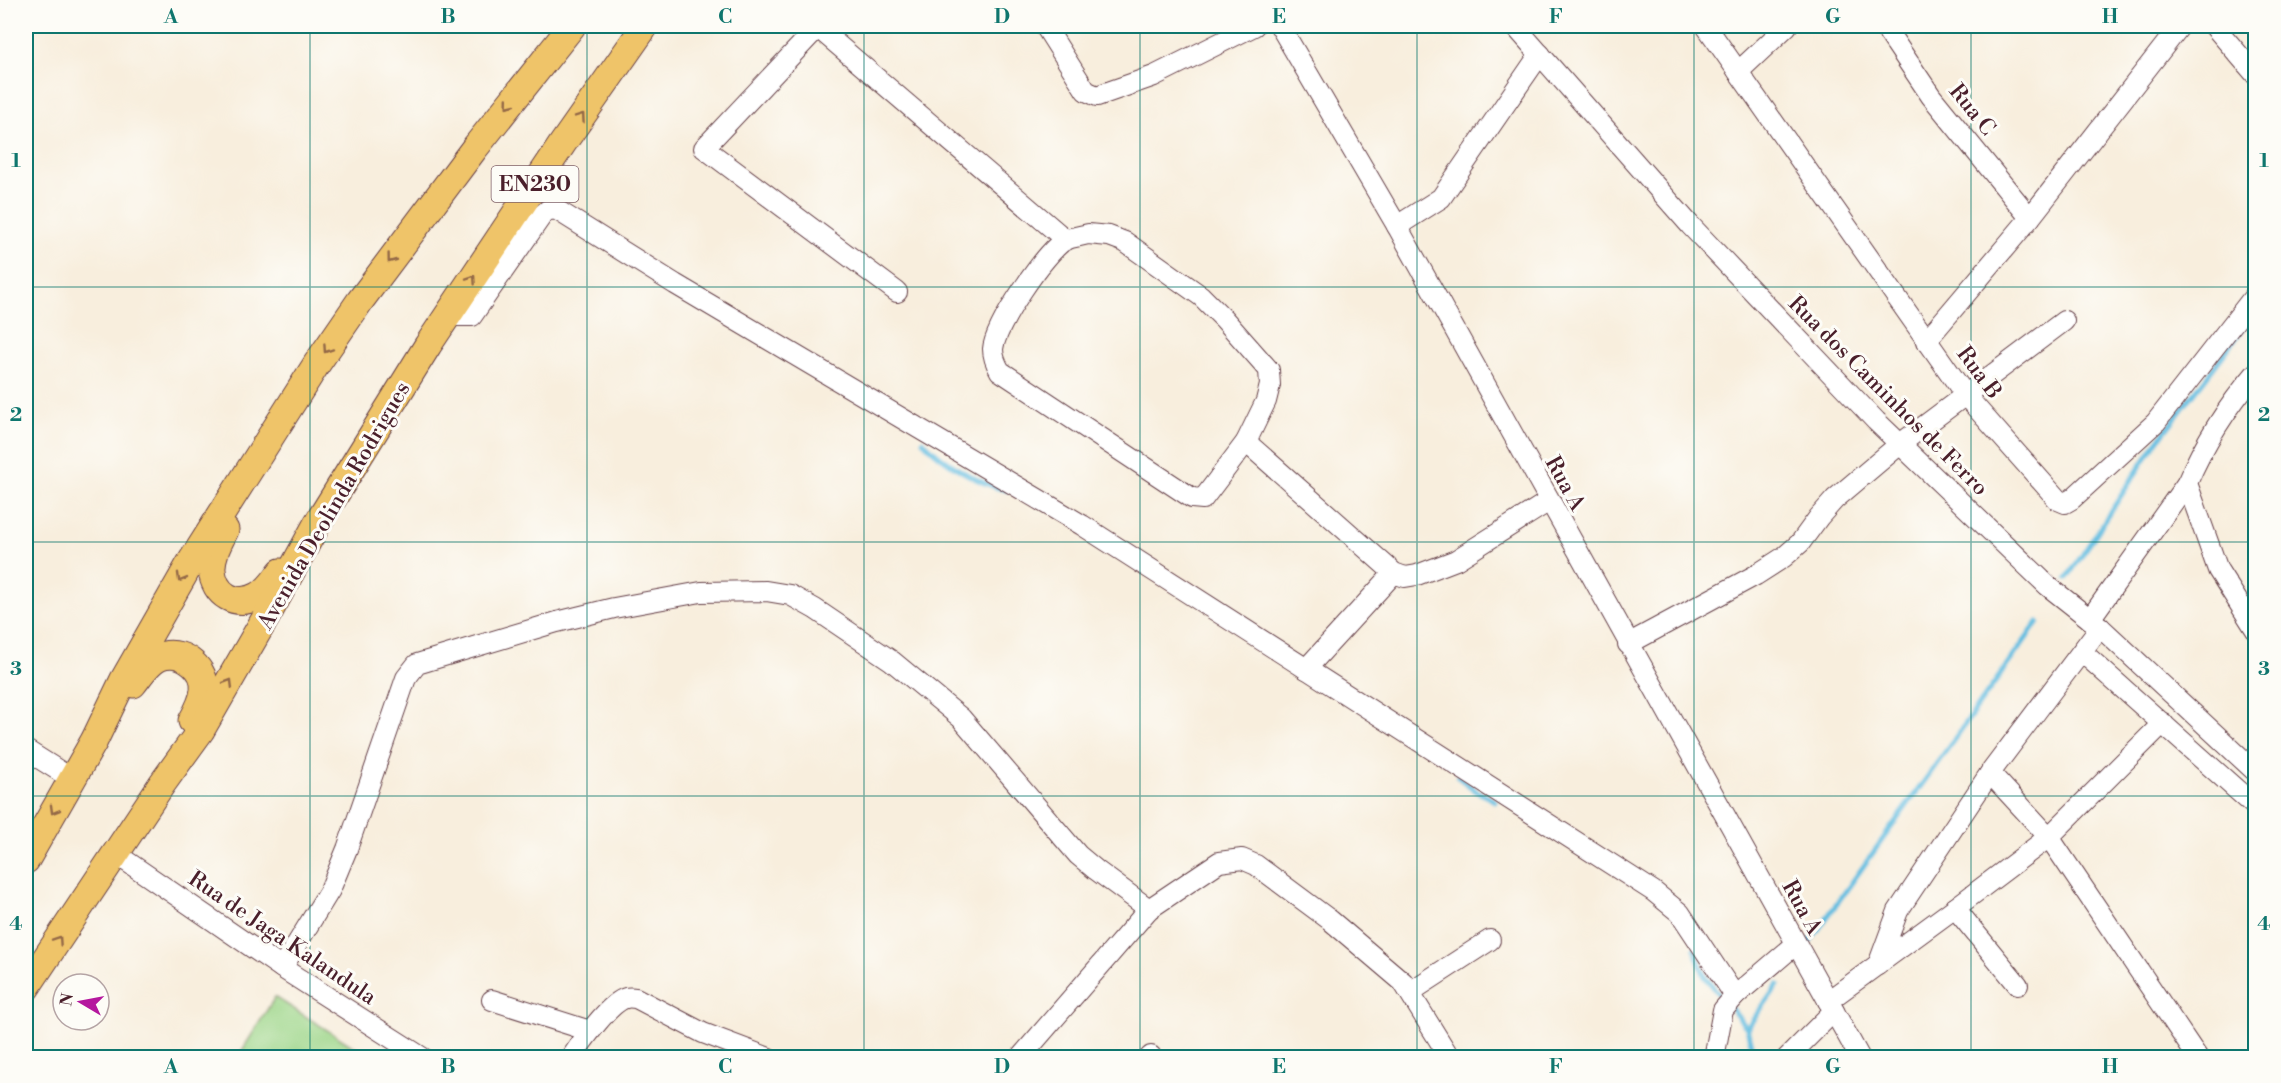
<svg xmlns="http://www.w3.org/2000/svg" width="2281" height="1083" font-family="'Libre Bodoni',serif">
<rect width="100%" height="100%" fill="#fdfcf7"/>
<filter id="ink" filterUnits="userSpaceOnUse"><feTurbulence type="fractalNoise" baseFrequency=".0167" numOctaves="2"/><feDisplacementMap in="SourceGraphic" scale="12" xChannelSelector="R" yChannelSelector="G"/><feConvolveMatrix kernelMatrix="1 2 1 2 8 2 1 2 1" color-interpolation-filters="sRGB"/></filter>
<filter id="wash" filterUnits="userSpaceOnUse"><feTurbulence type="fractalNoise" baseFrequency=".008" numOctaves="4" result="noise"/><feDisplacementMap in="SourceGraphic" scale="24" xChannelSelector="R" yChannelSelector="G"/><feGaussianBlur stdDeviation="1.35" result="paint"/><feColorMatrix in="noise" values="0 0 0 0 0 0 0 0 0 0 0 0 0 0 0 0 0 1.4 0 .05"/><feComposite in="paint" operator="in"/></filter>
<g filter="url(#wash)">
<rect width="100%" height="100%" fill="#f8eedd"/>
<!-- green -->
<polygon fill="#9cd588" stroke="#737a5a" stroke-width="1.5" points="275,997 370,1057 238,1057"/>
<g fill="none" stroke-linecap="round" stroke-linejoin="round">
<!-- stream -->
<g stroke="#63bee1" stroke-width="5">
<path d="M923 441C942 461 979 485 1007 490"/>
<polyline points="2067,578 2153,447 2256,312"/>
<polyline points="1458,777 1476,791 1495,801"/>
<polyline points="1810,941 2038,622"/>
<polyline points="1694,949 1705,977 1747,1028 1754,1058"/>
<polyline points="1747,1028 1778,985"/>
</g>
</g>
</g>
<g filter="url(#ink)">
<g fill="none" stroke-linecap="round" stroke-linejoin="round">
<!-- minor casing -->
<g stroke="#643e46" stroke-width="22">
<g id="minor">
<polyline points="819,26 704,148 897,292"/>
<polyline points="1045,26 1086,91 1097,96 1154,76 1254,26"/>
<polyline points="1280,26 1397,226 1860,1058"/>
<polyline points="1515,26 1690,225 1876,421 2048,586 2100,627 2256,772"/>
<polyline points="1706,26 1966,396 2058,500 2065,503 2072,499 2156,422 2256,294"/>
<polyline points="1884,26 1931,96 2030,218"/>
<polyline points="2214,26 2256,75"/>
<polyline points="817,27 1066,240"/>
<polyline points="1738,72 1787,26"/>
<polyline points="1397,226 1441,198 1540,54"/>
<path d="M1088 234 1109 236 1125 242 1201 296 1224 319 1269 370 1270 385 1266 401 1246 442 1203 499 1192 498 1000 371C996 364 993 358 993 349 995 326 1045 252 1065 240 1072 237 1081 236 1088 234Z"/>
<polyline points="448,316 472,316 543,214 549,209 557,210 675,284 1082,525 1653,891 1680,913 1735,996"/>
<polyline points="1926,341 2030,218 2180,26"/>
<path d="M2256 373C2227 407 2204 443 2187 483L2218 570 2256 630"/>
<polyline points="1246,442 1394,573 1405,577 1417,575 1456,560 1549,501"/>
<polyline points="2090,619 2187,483"/>
<polyline points="1628,644 1756,575 1784,557 1800,543 1819,517 1835,499 1900,444 2064,321"/>
<polyline points="2082,652 2256,807"/>
<polyline points="1306,669 1394,573"/>
<polyline points="26,750 72,779"/>
<polyline points="1990,773 2049,837 2198,1058"/>
<polyline points="116,854 282,968 423,1058"/>
<polyline points="1955,908 2018,985"/>
<polyline points="1878,965 1898,911 1990,773 2100,627"/>
<polyline points="282,968 330,890 347,849 406,678 417,664 557,622 614,608 701,592 766,591 790,595 815,609 892,661 961,718 1078,855 1096,870 1149,909"/>
<polyline points="1410,992 1490,940"/>
<polyline points="492,1000 590,1031"/>
<polyline points="1828,1001 1955,908 2049,837 2163,723"/>
<path d="M571 1058C581 1043 610 1002 626 998 630 997 633 998 636 998L703 1033 769 1058"/>
<polyline points="1020,1058 1149,909 1219,862 1242,859 1256,865 1330,920 1403,982 1450,1058"/>
<polyline points="1149,1058 1151,1056"/>
<polyline points="1714,1058 1723,1010 1735,996 1796,944"/>
<polyline points="1787,1058 1834,1011"/>
</g>
</g>
<!-- highway casing -->
<g stroke="#643e46" stroke-width="29">
<g id="highway">
<path d="M225 530C219 542 211 556 212 570 214 595 236 608 258 596 268 591 274 581 281 572"/>
<path d="M133 684C141 674 150 658 164 655 184 650 207 670 204 690 203 701 197 712 192 721"/>
<polyline points="26,860 94,741 123,681 191,562 316,365 360,301 474,149 572,26"/>
<polyline points="26,988 162,784 201,730 269,612 317,524 428,345 563,143 645,26"/>
</g>
</g>
<!-- minor -->
<use href="#minor" stroke="#fff" stroke-width="20"/>
<!-- highway -->
<use href="#highway" stroke="#efc469" stroke-width="27"/>
</g>
<!-- one-way arrows -->
<defs><path id="oneway-chevron" d="M-2-3.5L2.5 0L-2 3.5" fill="none" stroke-width="1.6" stroke-linecap="round" stroke-linejoin="round" transform="scale(1.5)"/></defs>
<g stroke="#946947">
<use href="#oneway-chevron" transform="translate(509 104) rotate(129)"/>
<use href="#oneway-chevron" transform="translate(581 117) rotate(-55)"/>
<use href="#oneway-chevron" transform="translate(391 259) rotate(127)"/>
<use href="#oneway-chevron" transform="translate(472 279) rotate(-56)"/>
<use href="#oneway-chevron" transform="translate(327 349) rotate(124)"/>
<use href="#oneway-chevron" transform="translate(181 578) rotate(120)"/>
<use href="#oneway-chevron" transform="translate(229 683) rotate(-59)"/>
<use href="#oneway-chevron" transform="translate(54 810) rotate(120)"/>
<use href="#oneway-chevron" transform="translate(58 940) rotate(-56)"/>
</g>
</g>
<!-- grid -->
<path fill="none" stroke="#0f766e" stroke-width="1.5" stroke-opacity="0.55" d="M310 26V1058M587 26V1058M864 26V1058M1140 26V1058M1417 26V1058M1694 26V1058M1971 26V1058M26 287H2256M26 542H2256M26 796H2256"/>
<g text-anchor="middle" stroke-width="6" stroke-linejoin="round" paint-order="stroke">
<!-- shield labels -->
<rect fill="#fdfcf7" stroke="#806168" stroke-width="1.5" x="491.5" y="166" width="87" height="36" rx="4.5"/>
<g font-size="21" font-weight="bold" fill="#4a1f2b">
<text x="535" y="191">EN230</text>
</g>
<!-- street labels -->
<g font-size="22" fill="#4a1f2b" stroke="#fdfcf7">
<text transform="translate(1973 109) rotate(51)" y="8">Rua C</text>
<text transform="translate(1980 372) rotate(53)" y="8">Rua B</text>
<text transform="translate(1889 395) rotate(45)" y="8">Rua dos Caminhos de Ferro</text>
<text transform="translate(1566 483) rotate(61)" y="8">Rua A</text>
<text transform="translate(333 505) rotate(-60)" y="8">Avenida Deolinda Rodrigues</text>
<text transform="translate(1803 907) rotate(61)" y="8">Rua A</text>
<text transform="translate(283 937) rotate(34)" y="8">Rua de Jaga Kalandula</text>
</g>
</g>
<!-- margin -->
<rect width="2281" height="1083" fill="none" stroke="#fdfcf7" stroke-width="66"/>
<!-- north arrow -->
<g transform="translate(81 1002) rotate(280)"><circle r="28" fill="#fdfcf7" stroke="#b5a4a5" stroke-width="1.5"/>
<path d="M0-4.5L10 22L0 15L-10 22Z" fill="#b5179e"/>
<text y="-9" font-size="16" font-weight="bold" text-anchor="middle" fill="#4a1f2b">N</text>
</g>
<rect x="33" y="33" width="2215" height="1017" fill="none" stroke="#0f766e" stroke-width="2"/>
<g font-size="20" text-anchor="middle" font-weight="bold" fill="#0f766e">
<text x="171" y="23">A</text>
<text x="448" y="23">B</text>
<text x="725" y="23">C</text>
<text x="1002" y="23">D</text>
<text x="1279" y="23">E</text>
<text x="1556" y="23">F</text>
<text x="1833" y="23">G</text>
<text x="2110" y="23">H</text>
<text x="16" y="167">1</text>
<text x="2264" y="167">1</text>
<text x="16" y="421">2</text>
<text x="2264" y="421">2</text>
<text x="16" y="675">3</text>
<text x="2264" y="675">3</text>
<text x="16" y="930">4</text>
<text x="2264" y="930">4</text>
<text x="171" y="1073">A</text>
<text x="448" y="1073">B</text>
<text x="725" y="1073">C</text>
<text x="1002" y="1073">D</text>
<text x="1279" y="1073">E</text>
<text x="1556" y="1073">F</text>
<text x="1833" y="1073">G</text>
<text x="2110" y="1073">H</text>
</g>
</svg>
